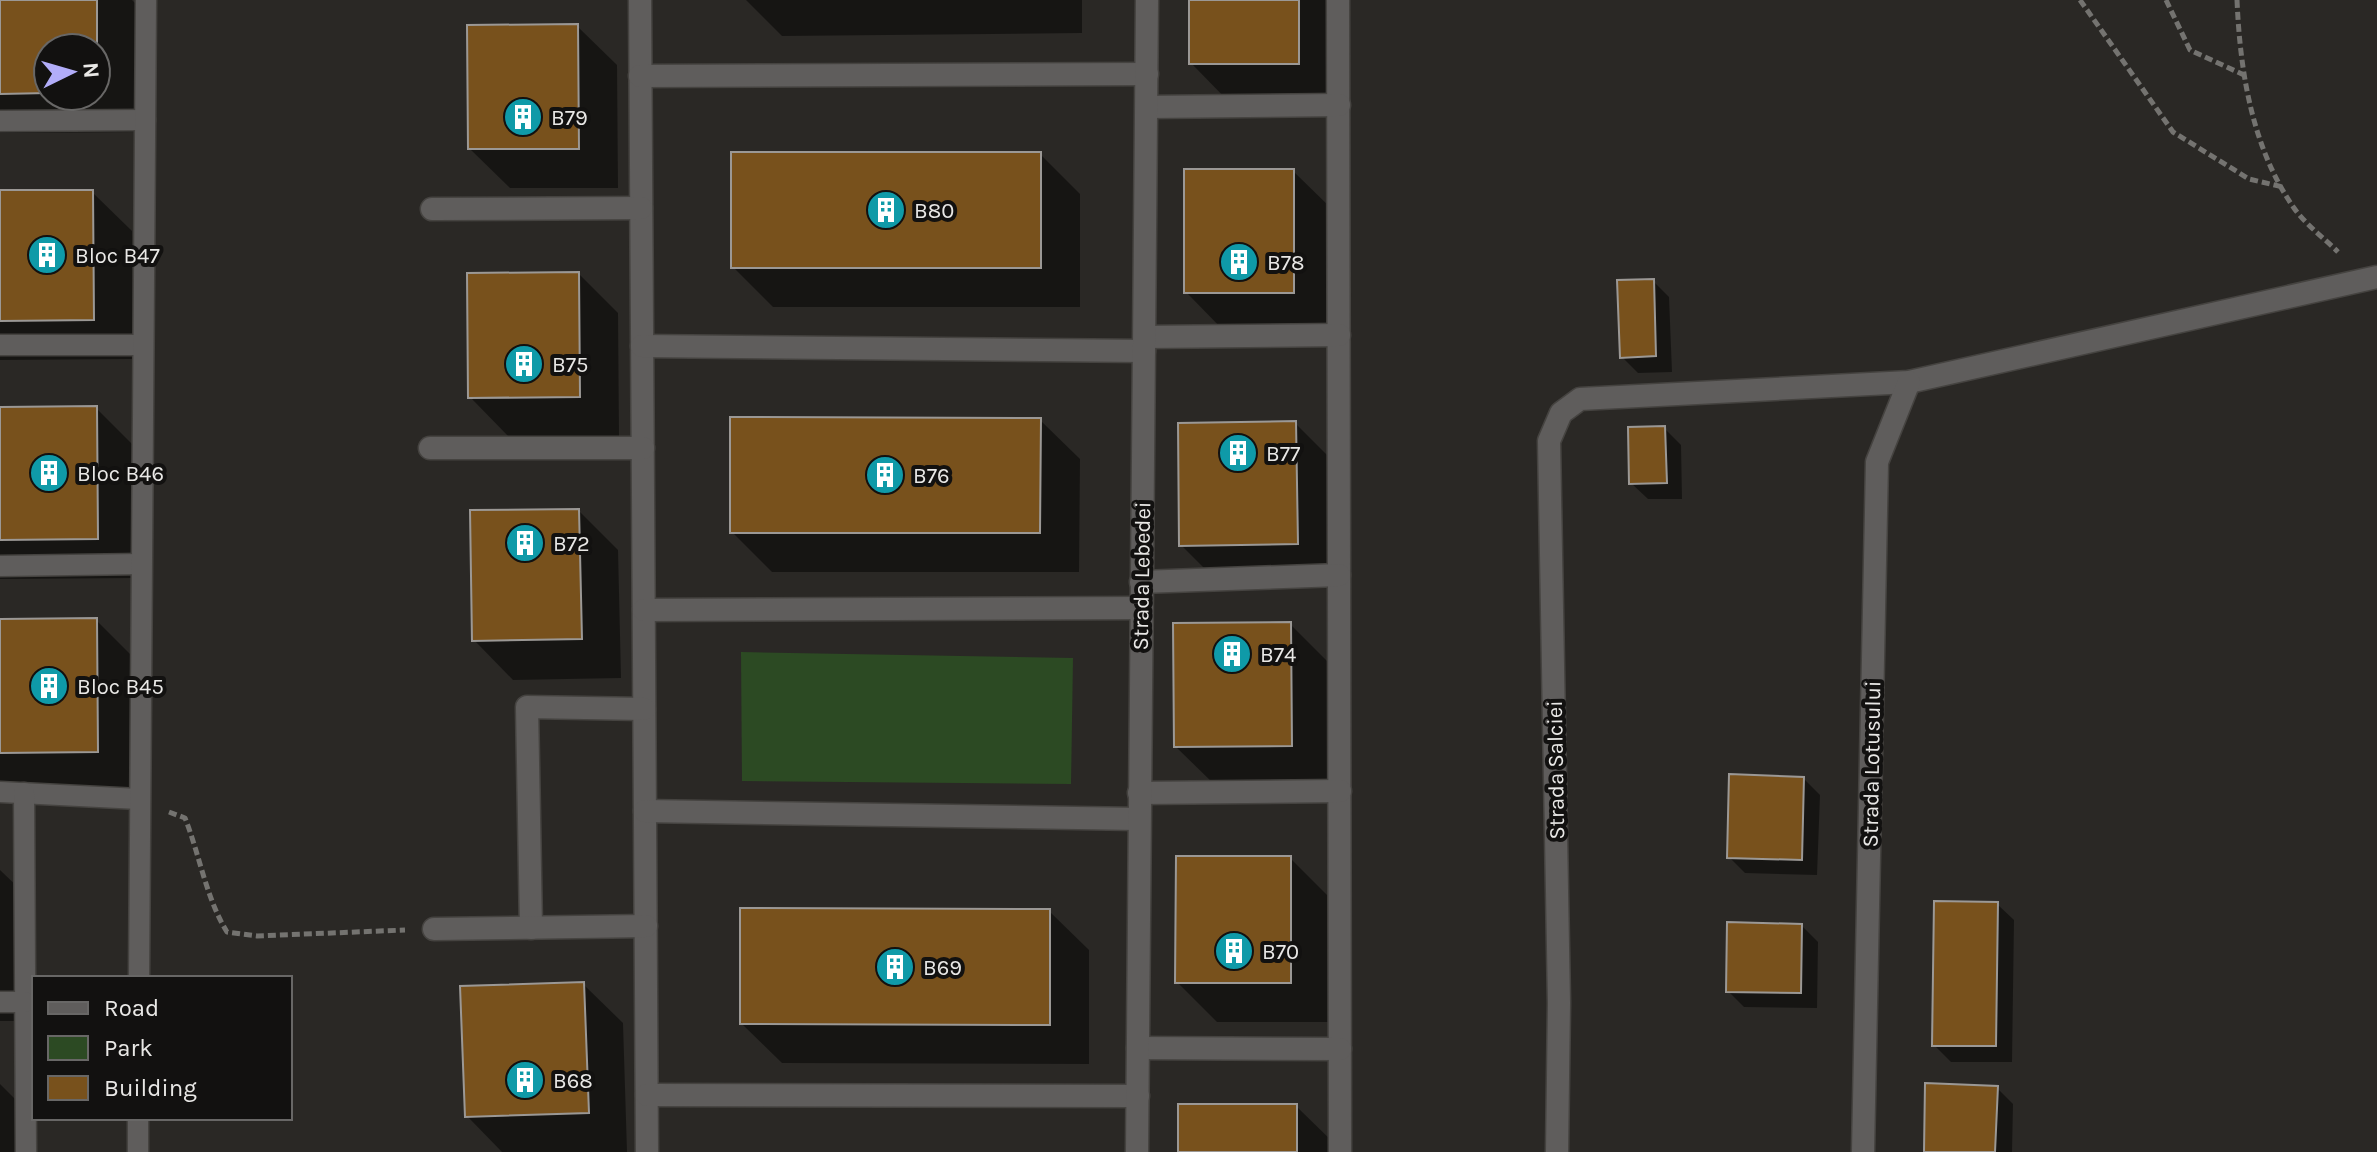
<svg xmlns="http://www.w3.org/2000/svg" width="2377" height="1152" font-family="Karla,sans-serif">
<rect width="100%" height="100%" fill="#2a2825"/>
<!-- green -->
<polygon fill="#2c4a23" points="741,652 1073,658 1071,784 742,781"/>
<!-- shadow -->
<g fill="#0007" fill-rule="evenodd">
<path d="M0 0H132L135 3 136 132 0 133ZM48 48H96V96H48Z"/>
<polygon points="746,0 1082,0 1082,33 782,36"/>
<polygon points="1190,0 1338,0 1338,103 1230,103 1191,63"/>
<polygon points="577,26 617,65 618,188 510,188 470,149"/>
<polygon points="1040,154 1080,194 1080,307 773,307 733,267"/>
<polygon points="1293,171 1333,210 1333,332 1225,332 1186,292"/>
<polygon points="0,192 92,192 132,231 133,359 0,360"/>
<polygon points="579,274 618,313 619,436 509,437 470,397"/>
<polygon points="1653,281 1669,297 1672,372 1638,373 1622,357"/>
<polygon points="96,408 136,448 137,578 0,579 0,409"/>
<polygon points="1040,420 1080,459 1079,572 772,572 732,532"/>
<polygon points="1295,423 1335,463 1337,583 1221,585 1181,545"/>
<polygon points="1664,428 1681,445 1682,499 1648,499 1631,483"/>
<polygon points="579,511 618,550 621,678 513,680 474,640"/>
<polygon points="96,620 136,660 137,791 0,792 0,621"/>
<polygon points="1290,624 1330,664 1331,785 1216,786 1176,747"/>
<polygon points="1803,778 1820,795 1817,875 1745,873 1729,857"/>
<polygon points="1290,858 1330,898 1330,1022 1217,1022 1177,982"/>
<polygon points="0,870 24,893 25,1021 0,1021"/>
<polygon points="1997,904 2014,920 2012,1062 1951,1062 1934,1045"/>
<polygon points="1049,911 1089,950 1089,1064 782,1063 742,1024"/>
<polygon points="1802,926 1818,942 1817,1008 1744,1007 1728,991"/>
<polygon points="583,984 623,1023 627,1152 502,1152 467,1116"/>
<polygon points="0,1084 21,1105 22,1152 0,1152"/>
<polygon points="1997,1088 2013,1104 2012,1152 1926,1152"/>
<polygon points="1296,1106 1336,1145 1336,1152 1180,1152"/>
</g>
<!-- building -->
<g fill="#78511c" stroke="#9b9895" stroke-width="2">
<polygon points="0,0 97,0 97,93 96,48 48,48 48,93 0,94"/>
<rect x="1189" y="0" width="110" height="64"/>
<polygon points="578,24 579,149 468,149 467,25"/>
<rect x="731" y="152" width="310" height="116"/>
<rect x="1184" y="169" width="110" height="124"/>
<polygon points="0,190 93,190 94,320 0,321"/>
<polygon points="579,272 580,397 468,398 467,273"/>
<polygon points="1654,279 1656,356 1620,358 1617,280"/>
<polygon points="97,406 98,539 0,540 0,407"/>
<polygon points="730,417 1041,418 1040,533 730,533"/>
<polygon points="1296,421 1298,544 1179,546 1178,423"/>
<polygon points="1665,426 1667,483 1629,484 1628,427"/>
<polygon points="579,509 582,639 472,641 470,510"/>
<polygon points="97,618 98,752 0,753 0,619"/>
<polygon points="1291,622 1292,746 1174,747 1173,623"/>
<polygon points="1729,774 1804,777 1802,860 1727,858"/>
<polygon points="1176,856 1291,856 1291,983 1175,983"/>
<polygon points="1934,901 1998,902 1996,1046 1932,1046"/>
<polygon points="740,908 1050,909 1050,1025 740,1024"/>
<polygon points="1727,922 1802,924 1801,993 1726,992"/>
<polygon points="584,982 589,1113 465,1117 460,986"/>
<polygon points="1925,1083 1998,1086 1995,1152 1924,1152"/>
<rect x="1178" y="1104" width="119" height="48"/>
</g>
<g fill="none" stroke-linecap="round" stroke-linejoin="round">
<!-- service casing -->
<g stroke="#454340" stroke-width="23">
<g id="service">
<polyline points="0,121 145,120"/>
<polyline points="0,345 143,345"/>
<polyline points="0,566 141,564"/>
<polyline points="0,792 139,799"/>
<polyline points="24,793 26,1152"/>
<polyline points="139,978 146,0"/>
<polyline points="0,1002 25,1002"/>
<polyline points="138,1152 138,1118"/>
</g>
</g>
<!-- minor casing -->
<g stroke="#454340" stroke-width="25">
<g id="minor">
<polyline points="640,0 647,1152"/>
<polyline points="1338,0 1340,1152"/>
<polyline points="640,76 1147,74"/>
<polyline points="1147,107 1339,105"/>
<polyline points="432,209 641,208"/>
<polyline points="1145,337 1339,335"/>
<polyline points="642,346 1144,351"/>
<polyline points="430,448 643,448"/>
<polyline points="1141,582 1339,575"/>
<polyline points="644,610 1141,608"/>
<polyline points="1139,793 1340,791"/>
<polyline points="645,811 1138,819"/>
<polyline points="531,928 527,707 644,709"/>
<polyline points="434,929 646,926"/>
<polyline points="1138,1048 1340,1049"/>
<polyline points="647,1095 1138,1096"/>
<polyline points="1137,1152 1147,0"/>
<polyline points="1557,1152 1559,1003 1549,441 1561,413 1580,399 1909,382 2377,277"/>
<polyline points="1863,1152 1877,462 1909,382"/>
</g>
</g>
<!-- path -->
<g stroke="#747370" stroke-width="5" stroke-dasharray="8 4" stroke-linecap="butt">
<polyline points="2080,0 2173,132 2249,179 2283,187"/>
<polyline points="2166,0 2190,50 2244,75"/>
<path d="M2237 0C2240 71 2252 148 2294 208 2305 224 2324 238 2338 252"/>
<path d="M169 812 185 818C200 856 206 898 227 932L257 936 405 930"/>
</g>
<!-- service -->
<use href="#service" stroke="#5f5d5c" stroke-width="20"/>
<!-- minor -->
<use href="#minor" stroke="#5f5d5c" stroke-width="22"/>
</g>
<!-- icons -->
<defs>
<g id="building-disc" transform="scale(2)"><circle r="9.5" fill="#0f9aa8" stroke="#121110"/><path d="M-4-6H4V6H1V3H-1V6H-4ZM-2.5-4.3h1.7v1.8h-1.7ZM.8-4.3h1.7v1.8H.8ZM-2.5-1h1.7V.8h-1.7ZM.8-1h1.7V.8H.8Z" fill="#fff"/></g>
</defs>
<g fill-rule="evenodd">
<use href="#building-disc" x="523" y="117"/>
<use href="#building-disc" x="886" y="210"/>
<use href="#building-disc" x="47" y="255"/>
<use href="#building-disc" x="1239" y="262"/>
<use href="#building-disc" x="524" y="364"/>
<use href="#building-disc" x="1238" y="453"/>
<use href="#building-disc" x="49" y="473"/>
<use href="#building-disc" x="885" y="475"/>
<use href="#building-disc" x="525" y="543"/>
<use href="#building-disc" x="1232" y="654"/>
<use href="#building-disc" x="49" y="686"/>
<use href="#building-disc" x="1234" y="951"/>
<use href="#building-disc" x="895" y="967"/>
<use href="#building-disc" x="525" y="1080"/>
</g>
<g text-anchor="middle" stroke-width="8" stroke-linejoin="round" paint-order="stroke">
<!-- poi labels -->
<g font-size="22" fill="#e9e8e6" stroke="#121110" text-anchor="start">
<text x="551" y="125">B79</text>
<text x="914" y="218">B80</text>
<text x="75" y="263">Bloc B47</text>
<text x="1267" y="270">B78</text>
<text x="552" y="372">B75</text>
<text x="1266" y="461">B77</text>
<text x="77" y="481">Bloc B46</text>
<text x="913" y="483">B76</text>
<text x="553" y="551">B72</text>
<text x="1260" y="662">B74</text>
<text x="77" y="694">Bloc B45</text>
<text x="1262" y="959">B70</text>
<text x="923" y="975">B69</text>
<text x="553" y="1088">B68</text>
</g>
<!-- street labels -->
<g font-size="22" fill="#e9e8e6" stroke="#121110">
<text transform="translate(1141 576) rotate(-89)" y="8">Strada Lebedei</text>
<text transform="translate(1871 764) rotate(-89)" y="8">Strada Lotusului</text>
<text transform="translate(1555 770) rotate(-91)" y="8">Strada Salciei</text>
</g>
</g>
<!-- legend -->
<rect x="32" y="976" width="260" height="144" fill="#121110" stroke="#686766" stroke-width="2"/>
<rect x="48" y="1002" width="40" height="12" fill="#5f5d5c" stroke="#686766" stroke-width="2"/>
<text x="104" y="1016" font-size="24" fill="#e9e8e6">Road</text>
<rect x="48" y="1036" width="40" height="24" fill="#2c4a23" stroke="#686766" stroke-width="2"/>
<text x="104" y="1056" font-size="24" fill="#e9e8e6">Park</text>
<rect x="48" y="1076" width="40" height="24" fill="#78511c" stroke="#686766" stroke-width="2"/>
<text x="104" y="1096" font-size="24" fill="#e9e8e6">Building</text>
<!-- north arrow -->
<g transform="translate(72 72) rotate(85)"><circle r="38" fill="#121110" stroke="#686766" stroke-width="2"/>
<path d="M0-6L14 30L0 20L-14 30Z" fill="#b2adf9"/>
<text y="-12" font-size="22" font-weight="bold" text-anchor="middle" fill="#e9e8e6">N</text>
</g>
</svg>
